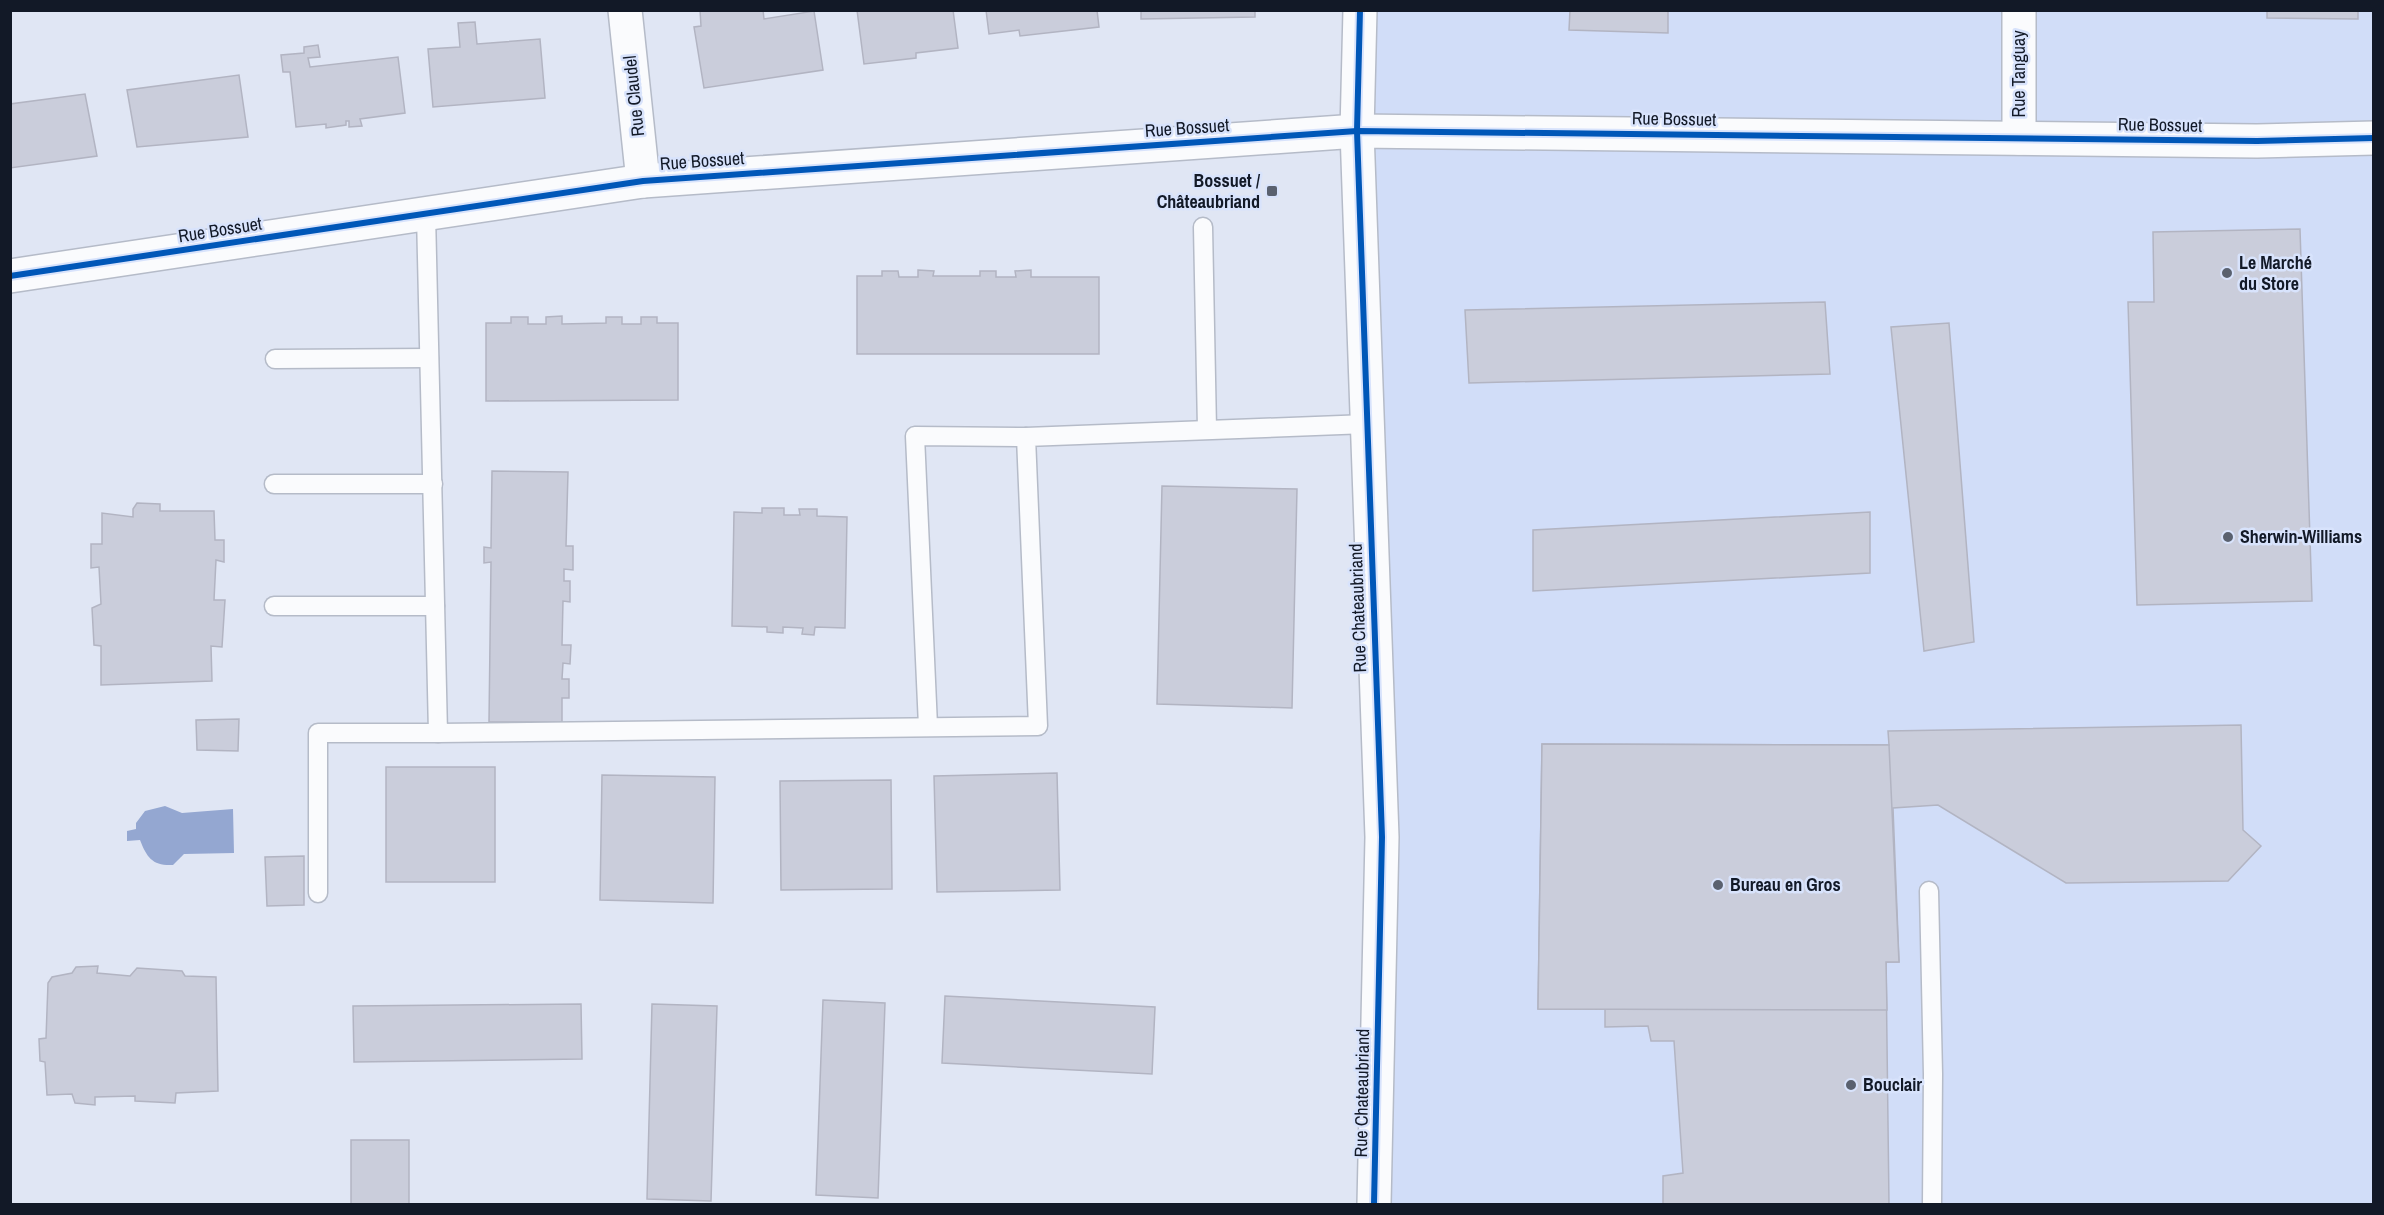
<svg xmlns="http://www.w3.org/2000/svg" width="2384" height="1215" font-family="'Archivo Narrow',sans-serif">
<rect width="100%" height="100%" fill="#e0e6f4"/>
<!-- built -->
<polygon fill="#d1ddf8" points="1377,11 2373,11 2373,1204 1384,1204 1373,177"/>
<!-- water -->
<path fill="#94a7d1" d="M165 806 182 813 233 809 234 853 184 854 173 865C153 866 147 858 140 840L127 841V831L136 829V823L145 811Z"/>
<!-- building -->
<g fill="#cacddb" stroke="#b2b4c2" stroke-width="1.5">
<polygon points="700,10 763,10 764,19 814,11 823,70 704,88 694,27 701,26"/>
<polygon points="857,10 953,10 958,48 916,53 916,58 864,64"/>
<polygon points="986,10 1097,10 1099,27 1020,36 1019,30 989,34"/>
<polygon points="1141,10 1255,10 1255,17 1141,19"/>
<polygon points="1570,10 1668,10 1668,33 1569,30"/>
<polygon points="2267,10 2358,10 2358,19 2267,18"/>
<polygon points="475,22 477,44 540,39 545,98 433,107 428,49 460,47 458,23"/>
<polygon points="318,45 320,57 308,58 310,67 398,57 405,113 360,119 362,126 349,127 349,121 346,121 346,125 326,128 326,124 296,127 290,72 283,72 281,55 304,53 304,47"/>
<polygon points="239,75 248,137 137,147 127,90"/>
<polygon points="85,94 97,156 10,168 10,104"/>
<polygon points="2300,229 2312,601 2137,605 2128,302 2154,302 2153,232"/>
<polygon points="918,270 934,271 933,276 980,276 980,271 996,271 996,277 1016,277 1015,271 1031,270 1031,277 1099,277 1099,354 857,354 857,276 882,276 882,271 898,271 899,277 918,277"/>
<polygon points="1825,302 1830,374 1469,383 1465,310"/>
<polygon points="562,316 562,324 606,323 606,317 622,317 622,324 641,324 641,317 657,317 657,323 678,323 678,400 486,401 486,323 511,323 511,317 528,317 528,324 546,324 546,317"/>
<polygon points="1949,323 1974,642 1924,651 1891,327"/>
<polygon points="492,471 568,472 566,546 573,546 573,570 564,569 564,581 570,581 570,602 563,601 562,645 571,645 570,664 563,663 562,679 569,679 569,698 562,698 562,722 489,722 491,562 484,563 484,547 491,548"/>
<polygon points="1162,486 1297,489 1292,708 1157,704"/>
<polygon points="137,503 160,504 160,511 214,511 215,540 224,540 224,562 216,560 214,600 225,600 222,647 211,646 212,681 101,685 101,646 94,645 92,608 101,604 99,567 91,568 91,544 102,544 102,513 133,517 133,509"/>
<polygon points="762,508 784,508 784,515 800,515 799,509 817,509 817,516 847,517 845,628 815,627 814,635 802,634 803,628 783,627 783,633 767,632 767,627 732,626 734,512 762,513"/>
<polygon points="1870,512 1870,573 1533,591 1533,530"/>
<polygon points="239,719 238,751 197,750 196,720"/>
<polygon points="2241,725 2243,830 2261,846 2228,881 2066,883 1938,805 1893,808 1899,962 1886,962 1889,1204 1663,1204 1663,1176 1683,1173 1674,1041 1651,1041 1648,1026 1605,1027 1605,1009 1538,1009 1542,744 1889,745 1888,731"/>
<polygon points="1542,744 1889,745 1899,962 1886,962 1887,1010 1538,1009"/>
<rect x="386" y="767" width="109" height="115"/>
<polygon points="1057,773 1060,890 937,892 934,776"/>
<polygon points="602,775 715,777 713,903 600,900"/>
<polygon points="891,780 892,889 781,890 780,781"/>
<polygon points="304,856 304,905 267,906 265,857"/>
<polygon points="98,966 97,973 130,976 137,968 182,971 185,976 216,977 218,1091 176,1093 175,1103 135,1101 135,1096 95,1097 95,1105 75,1103 72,1094 47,1095 45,1062 40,1061 39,1039 46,1038 48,983 52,977 72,973 76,967"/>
<polygon points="945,996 1155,1007 1152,1074 942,1063"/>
<polygon points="823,1000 885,1003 878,1198 816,1195"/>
<polygon points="581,1004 582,1059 354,1062 353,1006"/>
<polygon points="652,1004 717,1006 711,1201 647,1199"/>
<rect x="351" y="1140" width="58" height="64"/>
</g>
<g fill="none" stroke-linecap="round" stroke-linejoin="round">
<!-- service casing -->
<g stroke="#b5bbc8" stroke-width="21">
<g id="service">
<polyline points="426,214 438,733 1038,726 1026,437 1367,424"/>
<polyline points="1203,227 1207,429"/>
<polyline points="275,359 429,358"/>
<polyline points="274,484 433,484"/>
<polyline points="274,606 435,606"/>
<polyline points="928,726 915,436 1026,437"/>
<polyline points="1929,891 1933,1074 1932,1204"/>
<polyline points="318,893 318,733 438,733"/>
</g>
</g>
<!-- minor casing -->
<g stroke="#b5bbc8" stroke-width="36">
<g id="minor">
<polyline points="625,10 643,181"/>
<polyline points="1360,10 1357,131 1382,837 1374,1204"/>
<polyline points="2019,138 2019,10"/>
<polyline points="10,276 643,181 1357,131 2257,141 2374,138"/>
</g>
</g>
<!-- service -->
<use href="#service" stroke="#fafbfd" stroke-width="18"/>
<!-- minor -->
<use href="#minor" stroke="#fafbfd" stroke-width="33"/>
<!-- cycleway casing -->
<g stroke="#d8e3fc" stroke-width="10">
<g id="cycleway">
<polyline points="1360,10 1357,131 1382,837 1374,1204"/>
<polyline points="10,276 643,181 1357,131 2257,141 2374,138"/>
</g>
</g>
<!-- cycleway -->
<use href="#cycleway" stroke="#0057b8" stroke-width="6"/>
</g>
<!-- markers -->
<g fill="#5a616f" stroke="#d8e3fc" stroke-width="2">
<rect x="1266" y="185" width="12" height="12" rx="3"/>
<circle cx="2227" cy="273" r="6"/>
<circle cx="2228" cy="537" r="6"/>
<circle cx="1718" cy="885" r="6"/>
<circle cx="1851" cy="1085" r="6"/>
</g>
<g text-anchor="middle" stroke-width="5" stroke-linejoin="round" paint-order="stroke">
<!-- street labels -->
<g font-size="18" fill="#121927" stroke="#d8e3fc">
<text transform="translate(2019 74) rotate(-90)" y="6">Rue Tanguay</text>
<text transform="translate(634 96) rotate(-96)" y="6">Rue Claudel</text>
<text transform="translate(1674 119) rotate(1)" y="6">Rue Bossuet</text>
<text transform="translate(2160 125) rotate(1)" y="6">Rue Bossuet</text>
<text transform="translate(1187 128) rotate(-4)" y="6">Rue Bossuet</text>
<text transform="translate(702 161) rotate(-4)" y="6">Rue Bossuet</text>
<text transform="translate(220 230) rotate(-9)" y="6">Rue Bossuet</text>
<text transform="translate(1358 608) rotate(-92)" y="6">Rue Chateaubriand</text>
<text transform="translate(1362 1093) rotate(-89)" y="6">Rue Chateaubriand</text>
</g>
<!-- poi labels -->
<g font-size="18" font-weight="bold" fill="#121927" stroke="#d8e3fc" text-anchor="start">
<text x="1260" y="187" text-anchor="end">Bossuet /<tspan x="1260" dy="21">Châteaubriand</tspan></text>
<text x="2239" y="269">Le Marché<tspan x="2239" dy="21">du Store</tspan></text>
<text x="2240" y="543">Sherwin-Williams</text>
<text x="1730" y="891">Bureau en Gros</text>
<text x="1863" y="1091">Bouclair</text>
</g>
</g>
<!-- border -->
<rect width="2384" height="1215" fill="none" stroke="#121927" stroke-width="24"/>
</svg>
